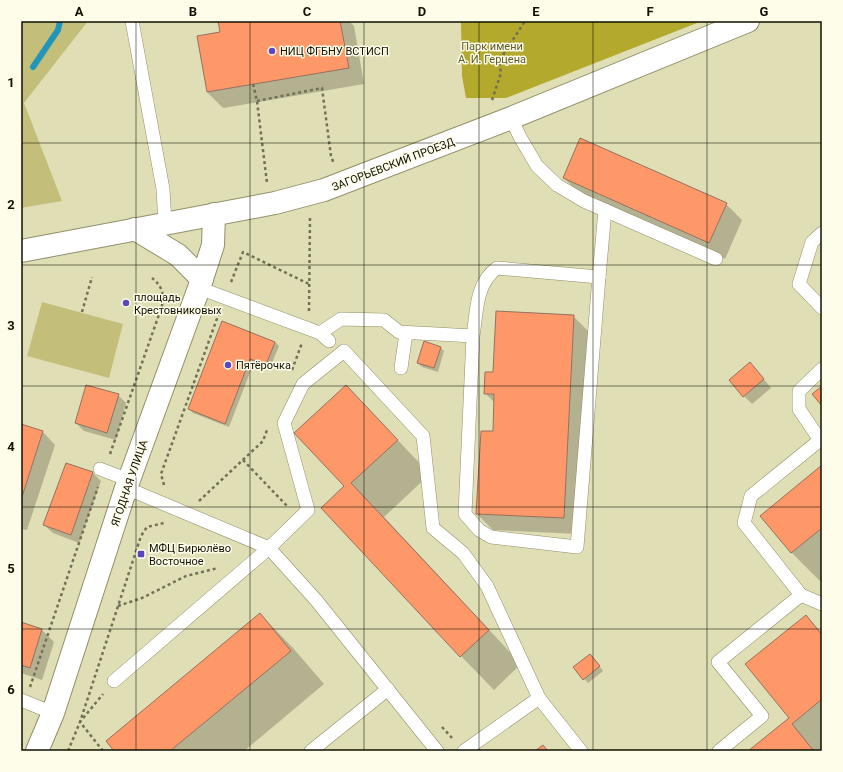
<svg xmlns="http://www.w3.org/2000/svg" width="843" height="772" font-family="Roboto,sans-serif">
<rect width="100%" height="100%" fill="#e0deb5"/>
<!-- green -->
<g fill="#c3bf7b">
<polygon points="21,21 88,21 24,103 62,201 21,208"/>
<polygon points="42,302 123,324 109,378 27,356"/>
</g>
<!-- forest -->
<polygon fill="#b2a92d" points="461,21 702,21 506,98 466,98 462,76"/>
<!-- shadow -->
<g fill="#0003">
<polygon points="219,21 349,21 354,26 364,84 223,108 207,92 221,33"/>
<polygon points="564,178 726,204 742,220 725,259 580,194"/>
<polygon points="573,316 589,332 579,534 493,530 477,514 494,432 495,403 485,393 494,373"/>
<polygon points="223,322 275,342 279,346 270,368 254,362 229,427 193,413 189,409"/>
<polygon points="440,347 444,351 438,372 422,367 418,363"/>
<polygon points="758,372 771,388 752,404 744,396"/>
<polygon points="346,386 430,474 384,517 521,664 494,690 461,656 345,486"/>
<polygon points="118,395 126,403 116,440 84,431 76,423"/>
<polygon points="21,425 43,432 55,445 27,530 22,529 21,533"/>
<polygon points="66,464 93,473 101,481 79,543 53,533 44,525"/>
<polygon points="822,466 822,583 792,553 762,516"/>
<polygon points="260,614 293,648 324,684 244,751 115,751"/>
<polygon points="806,616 822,633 822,751 750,751 790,718"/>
<polygon points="21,623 42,630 54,642 42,680 21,673"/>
<polygon points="594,659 603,671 588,683 575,668"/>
</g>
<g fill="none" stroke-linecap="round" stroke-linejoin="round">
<!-- stream -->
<polyline stroke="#2196ba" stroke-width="6" points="33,67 58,30 60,21"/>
</g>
<!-- building -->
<g fill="#ff9868" stroke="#95705f">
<polygon points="218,21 340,21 349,68 207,92 197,36 220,32"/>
<polygon points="580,138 727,203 709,243 563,178"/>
<polygon points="496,311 574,315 564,518 476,514 481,431 493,431 494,394 484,394 485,372 493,372"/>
<polygon points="222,321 275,342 266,365 250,359 225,424 188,409"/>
<polygon points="424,341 441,347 434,368 417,363"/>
<polygon points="750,362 764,379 743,397 729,380"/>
<polygon points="86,385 119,394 107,433 75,423"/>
<polygon points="346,385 398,440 351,483 489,630 460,657 321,508 344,486 294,433"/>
<polygon points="822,386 822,406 812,394"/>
<polygon points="21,424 43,431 21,500"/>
<polygon points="66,463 93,472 71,535 43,525"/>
<polygon points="822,465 822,528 791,553 760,516"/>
<polygon points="260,613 291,651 170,751 114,751 106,741"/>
<polygon points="806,615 822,635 822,699 792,724 813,750 748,751 789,718 745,664"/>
<polygon points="21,622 42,629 30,668 21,665"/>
<polygon points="590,654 600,666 583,680 573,667"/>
<polygon points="543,745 548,751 535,751"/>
</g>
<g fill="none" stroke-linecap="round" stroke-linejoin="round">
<!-- lane casing -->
<g stroke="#918f69" stroke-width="14">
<g id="lane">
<polyline points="132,21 163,189 165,223"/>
<polyline points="511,118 520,137 537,166 557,185 584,201 716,259"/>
<polyline points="822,233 812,242 799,284 822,308"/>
<polyline points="599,277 605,210"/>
<path d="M199 288 320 333 341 319 384 320 399 332 473 336C477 312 475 284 497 268L599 277 577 547 491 537 479 530 465 514 473 336"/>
<polyline points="320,333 329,341"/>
<polyline points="401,368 406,333"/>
<polyline points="100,469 129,480"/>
<polyline points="126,488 269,548 316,600 437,751"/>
<polyline points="801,595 822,604"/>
<polyline points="114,681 269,548 308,510 284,423 303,384 344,351 423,436 433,528 463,553 487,586 539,698 581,751"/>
<polyline points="21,700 53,713"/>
<polyline points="311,751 388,689"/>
<polyline points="464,751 539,698"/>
<polyline points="719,751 762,716 718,662 801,595 744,523 751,496 820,440 799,409 799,391 822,369"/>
</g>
</g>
<!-- street casing -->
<g stroke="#918f69" stroke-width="24">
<g id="street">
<polyline points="135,229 178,255 202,279"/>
<polyline points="21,251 275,203 324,190 511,118 748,21"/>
<polyline points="37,751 53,713 126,488 199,288 213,245 214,214"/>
</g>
</g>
<!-- path -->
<g stroke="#727056" stroke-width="2.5" stroke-dasharray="3 3" stroke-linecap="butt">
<polyline points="253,84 257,101 267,183"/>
<polyline points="492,100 501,73 499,61 525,21"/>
<polyline points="257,101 322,88 331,156 334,164"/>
<polyline points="231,282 243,252 309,284"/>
<polyline points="309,311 310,218"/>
<polyline points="82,312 92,277"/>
<polyline points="292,370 302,343"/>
<path d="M110 454 162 306C164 293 162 286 152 278"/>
<polyline points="243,460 288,507"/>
<polyline points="164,485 161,474 219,313"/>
<polyline points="199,501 263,441 267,430"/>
<polyline points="118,606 142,598 186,576 218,568"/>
<polyline points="30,687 98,487"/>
<polyline points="442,727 452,738"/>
<polyline points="68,751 80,722 141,536 147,527 164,523"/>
<polyline points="103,751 80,722 103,694"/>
</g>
<!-- lane -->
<use href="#lane" stroke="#fff" stroke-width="13"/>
<!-- street -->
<use href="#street" stroke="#fff" stroke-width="22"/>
</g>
<!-- grid -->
<path fill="none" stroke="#111003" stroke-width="1" stroke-opacity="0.55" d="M136 21V751M250 21V751M364 21V751M479 21V751M593 21V751M707 21V751M21 143H822M21 265H822M21 386H822M21 507H822M21 629H822"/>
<!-- markers -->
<g fill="#5a46be" stroke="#fefde9" stroke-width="1.5">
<circle cx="272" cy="51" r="4"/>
<circle cx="126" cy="303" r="4"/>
<circle cx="228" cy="365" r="4"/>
<rect x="137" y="550" width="8" height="8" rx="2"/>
</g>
<g text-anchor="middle" stroke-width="3" stroke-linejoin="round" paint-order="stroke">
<!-- park labels -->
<g font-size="11" fill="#5d5a2a" stroke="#fefde9">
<text x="492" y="50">Парк имени<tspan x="492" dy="13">А. И. Герцена</tspan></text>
</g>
<!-- poi labels -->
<g font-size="11" fill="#111003" stroke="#fefde9" text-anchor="start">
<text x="280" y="55">НИЦ ФГБНУ ВСТИСП</text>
<text x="134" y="301">площадь<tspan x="134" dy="13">Крестовниковых</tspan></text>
<text x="236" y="369">Пятёрочка</text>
<text x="149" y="552">МФЦ Бирюлёво<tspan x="149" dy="13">Восточное</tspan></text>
</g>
<!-- street labels -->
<g font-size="11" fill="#111003" stroke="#fefde9">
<text transform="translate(393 164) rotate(-21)" y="4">ЗАГОРЬЕВСКИЙ ПРОЕЗД</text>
<text transform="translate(129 483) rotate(-71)" y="4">ЯГОДНАЯ УЛИЦА</text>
</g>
</g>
<!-- border -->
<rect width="843" height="772" fill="none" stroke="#fefde9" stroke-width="44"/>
<rect x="22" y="22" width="799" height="728" fill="none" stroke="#111003" stroke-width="1.5"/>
<g font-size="13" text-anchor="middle" font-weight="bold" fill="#111003">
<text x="79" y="16">A</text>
<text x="193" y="16">B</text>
<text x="307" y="16">C</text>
<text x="422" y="16">D</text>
<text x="536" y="16">E</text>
<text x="650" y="16">F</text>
<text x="764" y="16">G</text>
<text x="11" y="87">1</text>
<text x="11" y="209">2</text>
<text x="11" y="330">3</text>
<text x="11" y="451">4</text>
<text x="11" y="573">5</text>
<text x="11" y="694">6</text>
</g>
</svg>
